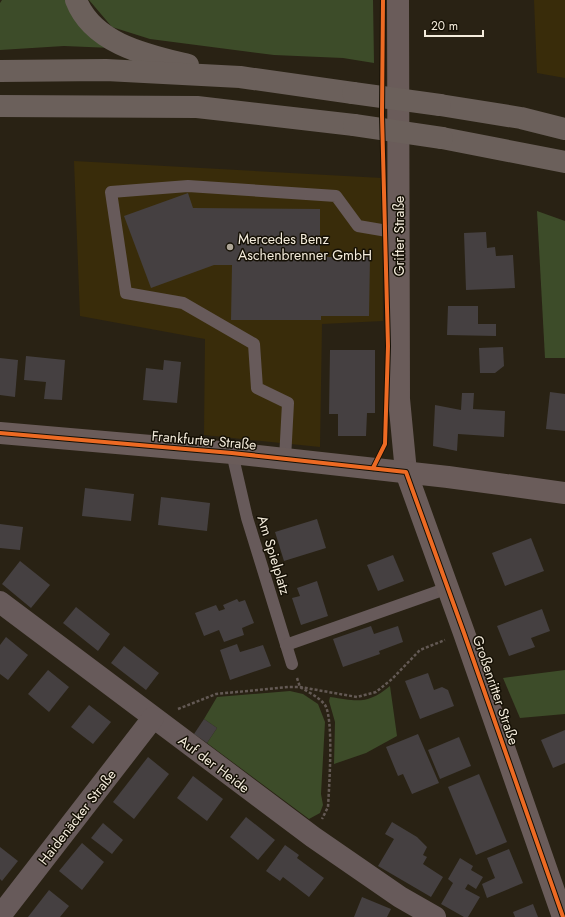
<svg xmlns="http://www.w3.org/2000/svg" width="565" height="917" font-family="Jost,sans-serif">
<rect width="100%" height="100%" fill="#292214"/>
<!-- built -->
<g fill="#392c0a">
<polygon points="534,0 565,0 565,78 537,73"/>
<polygon points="74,161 382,178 383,321 322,324 320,447 204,435 205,339 80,316"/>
</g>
<!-- green -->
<g fill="#3d4c29">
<polygon points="2,0 69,0 112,48 64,46 0,50 0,3"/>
<polygon points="89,0 373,0 374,63 343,58 274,55 150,39 112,27"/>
<polygon points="537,211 565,221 565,358 545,358"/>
<polygon points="565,670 565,714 520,718 503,678"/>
<path d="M390 686 397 736 366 753 334 764 335 722 329 701 330 697C357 701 367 705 390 686Z"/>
<polygon points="290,691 303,694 318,704 325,722 321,794 323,805 320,813 309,819 207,743 217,728 204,719 217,697"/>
</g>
<!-- building -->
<g fill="#454041">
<polygon points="188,193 193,208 320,209 320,257 370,257 369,316 321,316 321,320 231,320 232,265 214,265 151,288 124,216"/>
<polygon points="486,232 487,248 495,247 496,256 513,255 515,288 466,290 464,233"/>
<polygon points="448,306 478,306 478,324 496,324 496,336 447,335"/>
<polygon points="503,347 504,366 495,373 480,373 479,348"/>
<polygon points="330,350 375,350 375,413 367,413 366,436 338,436 338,414 329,414"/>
<polygon points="26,356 65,360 62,400 44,399 46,382 24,380"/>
<polygon points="0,358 18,360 15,397 0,395"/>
<polygon points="164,360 181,362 177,403 143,400 146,368 163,370"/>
<polygon points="550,392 565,394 565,431 546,429"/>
<polygon points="462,393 474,393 473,409 505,411 504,437 458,434 457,451 433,446 435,405 461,410"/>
<polygon points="85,488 134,494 131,521 82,516"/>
<polygon points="161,497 210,503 207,531 158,525"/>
<polygon points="317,519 326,548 284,561 275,532"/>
<polygon points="0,524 23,527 20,550 0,548"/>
<polygon points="531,538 544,571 505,586 492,553"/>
<polygon points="393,555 404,581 378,591 367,565"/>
<polygon points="20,561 50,585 31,608 2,584"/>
<polygon points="317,581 328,616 301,625 292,598 300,596 297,588"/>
<polygon points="237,599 239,602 245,600 254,623 242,628 244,635 224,642 219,630 204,636 195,613 216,605 219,611 225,609 223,605"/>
<polygon points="76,607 110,634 98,651 63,623"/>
<polygon points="542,609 550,631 531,638 535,647 509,656 497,626"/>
<polygon points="371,626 374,634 398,626 403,642 379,651 380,654 343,667 333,639"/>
<polygon points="6,637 28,655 8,680 0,674 0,645"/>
<polygon points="237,644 240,652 263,645 271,666 230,680 220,650"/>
<polygon points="124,646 159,673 146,690 111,663"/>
<polygon points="48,670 69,687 49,712 28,694"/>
<polygon points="428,673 434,690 442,687 448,690 454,706 420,719 405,681"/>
<polygon points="89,705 111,722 93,744 71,727"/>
<polygon points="204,719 217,728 207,743 194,734"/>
<polygon points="565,730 565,763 553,768 541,740"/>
<polygon points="418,734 439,783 412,794 403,774 398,776 386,747"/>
<polygon points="459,737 471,766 440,779 428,750"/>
<polygon points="148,757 169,774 134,819 113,802"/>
<polygon points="479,774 507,842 476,855 448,787"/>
<polygon points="193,776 223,799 207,821 177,798"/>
<polygon points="246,817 275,840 258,860 230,837"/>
<polygon points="392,822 417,837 427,847 423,855 427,857 423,864 443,877 431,897 378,866 394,839 385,834"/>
<polygon points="103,823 123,840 112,854 91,838"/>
<polygon points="82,843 104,862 82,890 59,871"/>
<polygon points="285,845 299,855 297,858 324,878 309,897 283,877 280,881 266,871"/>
<polygon points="0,847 18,861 2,881 0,879"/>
<polygon points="509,849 523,883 487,898 482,884 495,878 487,858"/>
<polygon points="460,858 473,866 471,870 483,877 476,889 468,884 465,889 480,897 468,917 464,917 441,904 453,883 448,879"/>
<polygon points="49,890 69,906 60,917 28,917"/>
<polygon points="362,897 391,909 387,917 354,917"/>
<polygon points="533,904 538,917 515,917 513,912"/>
</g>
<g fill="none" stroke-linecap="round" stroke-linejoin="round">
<!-- path -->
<g stroke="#635954" stroke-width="2.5" stroke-dasharray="3 2" stroke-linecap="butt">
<path d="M297 678 300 687C308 692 319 697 325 705 334 719 329 788 328 807L322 819"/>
<polyline points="178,709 216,694 288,687 300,687 357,697 376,692 392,679 420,650 445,640"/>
</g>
<!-- lane -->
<g stroke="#675a5a" stroke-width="12">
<polyline points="232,453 247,518 292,664"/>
<polyline points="285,459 288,403 257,388 254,344 183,303 126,293 111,192 188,186 336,196 358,226 399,233"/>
<polyline points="286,645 448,588"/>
</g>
<!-- street -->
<g stroke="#675a5a" stroke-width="22">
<polyline points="0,602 313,837 400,897 435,917"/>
<polyline points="0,916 153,718"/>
</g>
<!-- secondary -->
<g stroke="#6a5c5a" stroke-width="22">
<polyline points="398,0 399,399 406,472 464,633 563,917"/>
<polyline points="0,433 232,453 448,477 565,493"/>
</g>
<!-- highway -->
<g stroke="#6b605b" stroke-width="22">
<path d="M76 0C93 44 147 55 188 65"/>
<polyline points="0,71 106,70 240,77 353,93"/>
<polyline points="440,105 521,118 565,129"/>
<polyline points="0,106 197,107 354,125"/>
<polyline points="442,138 565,162"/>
</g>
<!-- highway-bridge -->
<g stroke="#6b605b" stroke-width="22">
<polyline points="353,93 440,105"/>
<polyline points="354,125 442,138"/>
</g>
<!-- cycleway casing -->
<g stroke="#151005" stroke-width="6">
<g id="cycleway">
<polyline points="0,433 232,453 406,472 464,633 563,917"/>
<polyline points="373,468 385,444 388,346 382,115 383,0"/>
</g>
</g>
<!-- cycleway -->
<use href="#cycleway" stroke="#ed6a23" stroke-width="4"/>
</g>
<!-- markers -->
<circle fill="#ada596" stroke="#151005" stroke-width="1.5" cx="230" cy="247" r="4"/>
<g text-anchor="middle" stroke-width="3" stroke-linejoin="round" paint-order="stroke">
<!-- street labels -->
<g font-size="14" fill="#f4ecdc" stroke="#151005">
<text transform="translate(399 236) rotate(-90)" y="5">Grifter Straße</text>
<text transform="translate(204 440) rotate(5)" y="5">Frankfurter Straße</text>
<text transform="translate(274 555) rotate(73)" y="5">Am Spielplatz</text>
<text transform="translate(496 690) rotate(71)" y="5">Großenritter Straße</text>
<text transform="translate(214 764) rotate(37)" y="5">Auf der Heide</text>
<text transform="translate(77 817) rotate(-52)" y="5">Haidenäcker Straße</text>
</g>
<!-- poi labels -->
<g font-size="14" fill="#f4ecdc" stroke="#151005" text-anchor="start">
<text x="238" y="244">Mercedes Benz<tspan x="238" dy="16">Aschenbrenner GmbH</tspan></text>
</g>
</g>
<!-- scale -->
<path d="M425 30v6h58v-6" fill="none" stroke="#f4ecdc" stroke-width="2"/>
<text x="431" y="30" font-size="12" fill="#f4ecdc" stroke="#151005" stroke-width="3" paint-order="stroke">20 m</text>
</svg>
